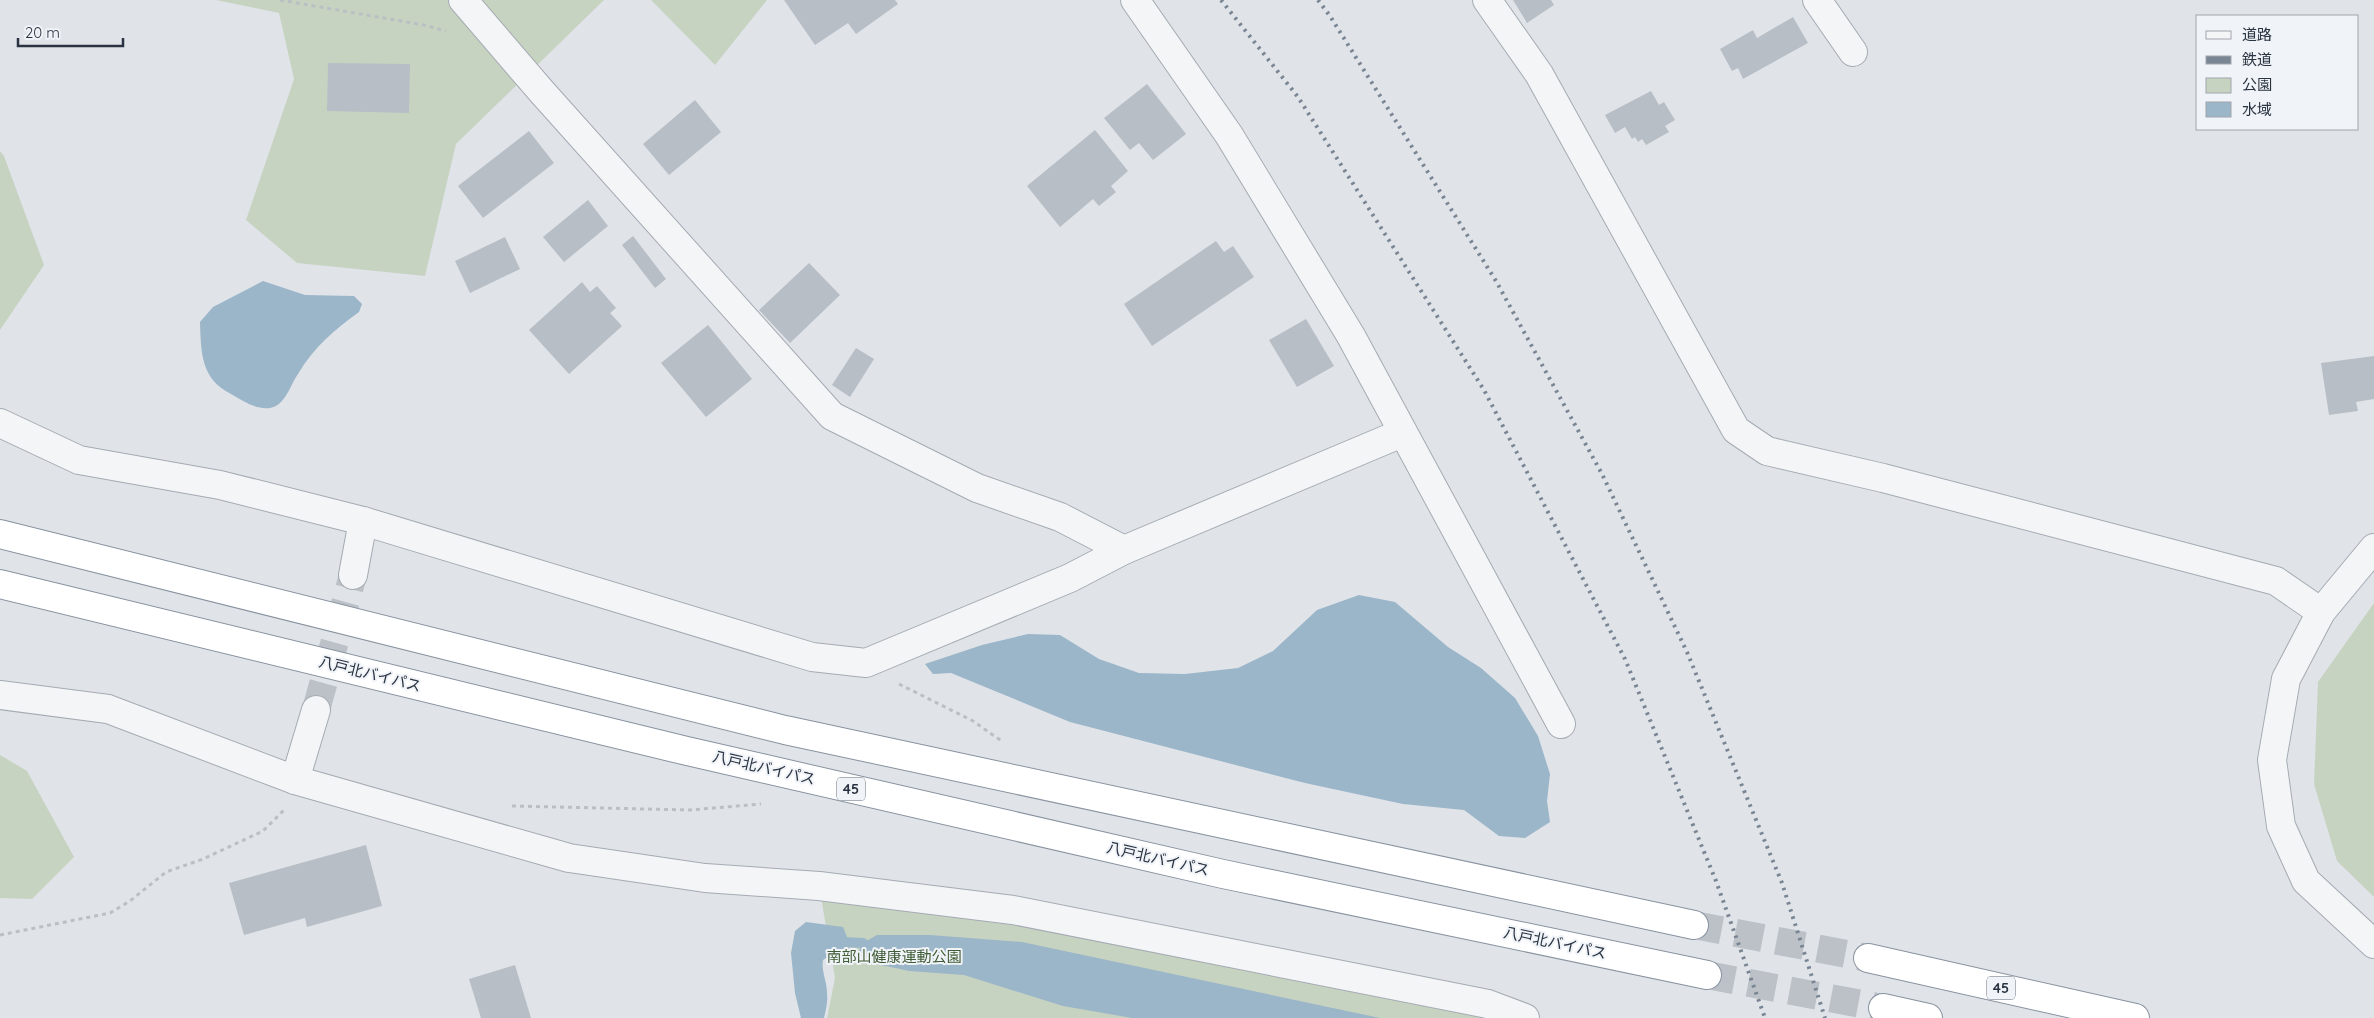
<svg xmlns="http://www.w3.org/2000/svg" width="2374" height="1018" font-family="Quicksand,'Noto Sans JP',sans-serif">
<rect width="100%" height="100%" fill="#e0e4e9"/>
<!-- green -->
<g fill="#c7d3c1">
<polygon points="216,0 604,0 456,144 425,276 297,263 246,220 294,79 279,13"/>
<polygon points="651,0 767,0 715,65"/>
<polygon points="0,151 4,156 44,265 0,330"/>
<polygon points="2374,603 2374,897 2337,861 2314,784 2318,682"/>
<polygon points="0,755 27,771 74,857 32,899 0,898"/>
<polygon points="819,886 1525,1018 827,1018 835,978"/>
</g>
<!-- water -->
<g fill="#9bb5c9">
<path d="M263 281 305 295 354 296 362 304 359 312C334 330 314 347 298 374 290 385 286 405 270 408 256 410 243 401 231 394 201 379 201 353 200 322L213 307Z"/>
<polygon points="1359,595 1395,602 1448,647 1481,668 1515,698 1538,736 1550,774 1547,801 1550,822 1525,838 1499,836 1464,810 1403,804 1305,783 1070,722 951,673 933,674 925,664 982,645 1028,634 1060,635 1099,659 1139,673 1185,674 1238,668 1273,651 1317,610"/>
<path d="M806 922 843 927 849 942V952L837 951 823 960C821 971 827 981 827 993 828 1001 826 1010 824 1018H801L795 993 791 953 795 931Z"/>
<polygon points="877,935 930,935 1022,942 1380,1018 1132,1018 1063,1006 964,975 909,971 872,963 859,951 863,943"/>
</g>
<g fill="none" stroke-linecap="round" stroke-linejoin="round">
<!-- stream -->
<polyline stroke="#9bb5c9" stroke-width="10" points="836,944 843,942 863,943"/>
</g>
<!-- building -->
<g fill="#b7bec6">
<polygon points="784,0 895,0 898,4 856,34 848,23 815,45"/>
<polygon points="1513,0 1551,0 1554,5 1527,23"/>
<polygon points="1793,17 1808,43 1743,79 1738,68 1732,71 1720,49 1753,30 1757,38"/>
<polygon points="328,63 410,64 409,113 327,111"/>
<polygon points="1147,84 1186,134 1153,160 1139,143 1130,150 1104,118"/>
<polygon points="1651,91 1659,105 1664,102 1675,120 1665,126 1669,132 1646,145 1642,139 1638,142 1635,137 1632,139 1625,127 1615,133 1605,115"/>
<polygon points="695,100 721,132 669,175 643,144"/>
<polygon points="1095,130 1128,171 1111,186 1116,192 1099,206 1093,199 1060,227 1027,186"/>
<polygon points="529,131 554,163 483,218 458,186"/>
<polygon points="588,200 608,226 564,262 543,237"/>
<polygon points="633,236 666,279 655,288 622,245"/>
<polygon points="505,237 520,269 470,293 455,261"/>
<polygon points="1216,241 1224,252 1233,246 1254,277 1152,346 1124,304"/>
<polygon points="809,263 840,295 790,343 759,310"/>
<polygon points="582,282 590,292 597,286 616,308 610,313 622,326 569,374 529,330"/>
<polygon points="1306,319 1334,366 1297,387 1269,340"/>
<polygon points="708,325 752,379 706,417 661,363"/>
<polygon points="856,348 874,359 850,397 832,385"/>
<polygon points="2374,356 2374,399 2356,402 2358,411 2329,415 2321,363"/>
<polygon points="366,845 382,906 307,927 305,918 244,935 229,883"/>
<polygon points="515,965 531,1018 481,1018 469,979"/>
</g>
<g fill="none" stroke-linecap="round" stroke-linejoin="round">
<!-- minor-tunnel -->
<polyline stroke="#bbc1c7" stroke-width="28" stroke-dasharray="28 14" stroke-linecap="butt" points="316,710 353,575"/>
<!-- highway-tunnel -->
<g stroke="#bbc1c7" stroke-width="28" stroke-dasharray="28 14" stroke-linecap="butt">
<polyline points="1694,925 1868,958"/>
<polyline points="1707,975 1883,1008"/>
</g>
<!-- minor casing -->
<g stroke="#a5abb3" stroke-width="30">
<g id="minor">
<polyline points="463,0 542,92 832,416 977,488 1060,517 1124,550"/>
<polyline points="1135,0 1229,135 1351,336 1561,724"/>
<polyline points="1487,0 1539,74 1736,430 1767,451 1883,478 2276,581 2321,612"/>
<polyline points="1817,0 1853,52"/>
<polyline points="0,423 79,460 220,485 363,521 812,657 866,663 1070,578 1124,550 1402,433"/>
<polyline points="2374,548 2321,612 2286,679 2272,760 2281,826 2306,881 2374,944"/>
<polyline points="353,575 363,521"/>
<polyline points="0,695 108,709 295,780 569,858 705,878 819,886 1013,910 1488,1004 1525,1018"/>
<polyline points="295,780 316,710"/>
</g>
</g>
<!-- highway casing -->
<g stroke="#8893a0" stroke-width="30">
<g id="highway">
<polyline points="0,534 785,730 1694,925"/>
<polyline points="0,584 687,751 1223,874 1707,975"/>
<polyline points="1868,958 2135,1018"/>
<polyline points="1883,1008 1928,1018"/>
</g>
</g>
<!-- path -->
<g stroke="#babfc4" stroke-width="3" stroke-dasharray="4 4" stroke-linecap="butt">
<polyline points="280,0 424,25 446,31"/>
<polyline points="899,684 973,721 1003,742"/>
<polyline points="512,806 690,810 761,804"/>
<polyline points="0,935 110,913 130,901 166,872 203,859 263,831 284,810"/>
</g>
<!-- minor -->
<use href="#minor" stroke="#f3f5f7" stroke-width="28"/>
<!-- highway -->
<use href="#highway" stroke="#fff" stroke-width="28"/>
<!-- rail -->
<g stroke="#7a8593" stroke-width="4" stroke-dasharray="2.5 5" stroke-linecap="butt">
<polyline points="1221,0 1298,97 1484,390 1625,659 1716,881 1765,1018"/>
<polyline points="1318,0 1330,16 1496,281 1602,474 1687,652 1782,883 1825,1018"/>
</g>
</g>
<g text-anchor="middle" stroke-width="4" stroke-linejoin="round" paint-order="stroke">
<!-- shield labels -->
<g fill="#f0f3f7" stroke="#656d78" stroke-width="1">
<rect x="837" y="777.5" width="28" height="23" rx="4"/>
<rect x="1987" y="976.5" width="28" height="23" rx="4"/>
</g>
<g font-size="14" font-weight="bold" fill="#293341">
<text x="851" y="794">45</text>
<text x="2001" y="993">45</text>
</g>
<!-- street labels -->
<g font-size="15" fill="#293341" stroke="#f0f3f7">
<text transform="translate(370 674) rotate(14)" y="5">八戸北バイパス</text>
<text transform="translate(764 768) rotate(13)" y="5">八戸北バイパス</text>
<text transform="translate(1158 859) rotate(13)" y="5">八戸北バイパス</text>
<text transform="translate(1555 943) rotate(12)" y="5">八戸北バイパス</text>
</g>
<!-- park labels -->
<g font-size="15" fill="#405c36" stroke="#f0f3f7">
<text x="894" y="962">南部山健康運動公園</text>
</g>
</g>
<!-- legend -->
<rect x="2196" y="15" width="162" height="115" fill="#f0f3f7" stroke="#a0a6ae"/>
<rect x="2206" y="31" width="25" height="8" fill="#f3f5f7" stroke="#a0a6ae"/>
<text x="2242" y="40" font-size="15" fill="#293341">道路</text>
<rect x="2206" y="56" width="25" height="8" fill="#7a8593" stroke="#a0a6ae"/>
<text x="2242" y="65" font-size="15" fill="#293341">鉄道</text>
<rect x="2206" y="78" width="25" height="15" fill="#c7d3c1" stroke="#a0a6ae"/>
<text x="2242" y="90" font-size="15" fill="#293341">公園</text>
<rect x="2206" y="102" width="25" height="15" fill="#9bb5c9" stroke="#a0a6ae"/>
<text x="2242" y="115" font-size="15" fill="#293341">水域</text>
<!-- scale -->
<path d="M18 38v8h105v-8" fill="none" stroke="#293341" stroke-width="2.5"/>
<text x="25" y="38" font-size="15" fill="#293341" stroke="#f0f3f7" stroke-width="4" paint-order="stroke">20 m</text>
</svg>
